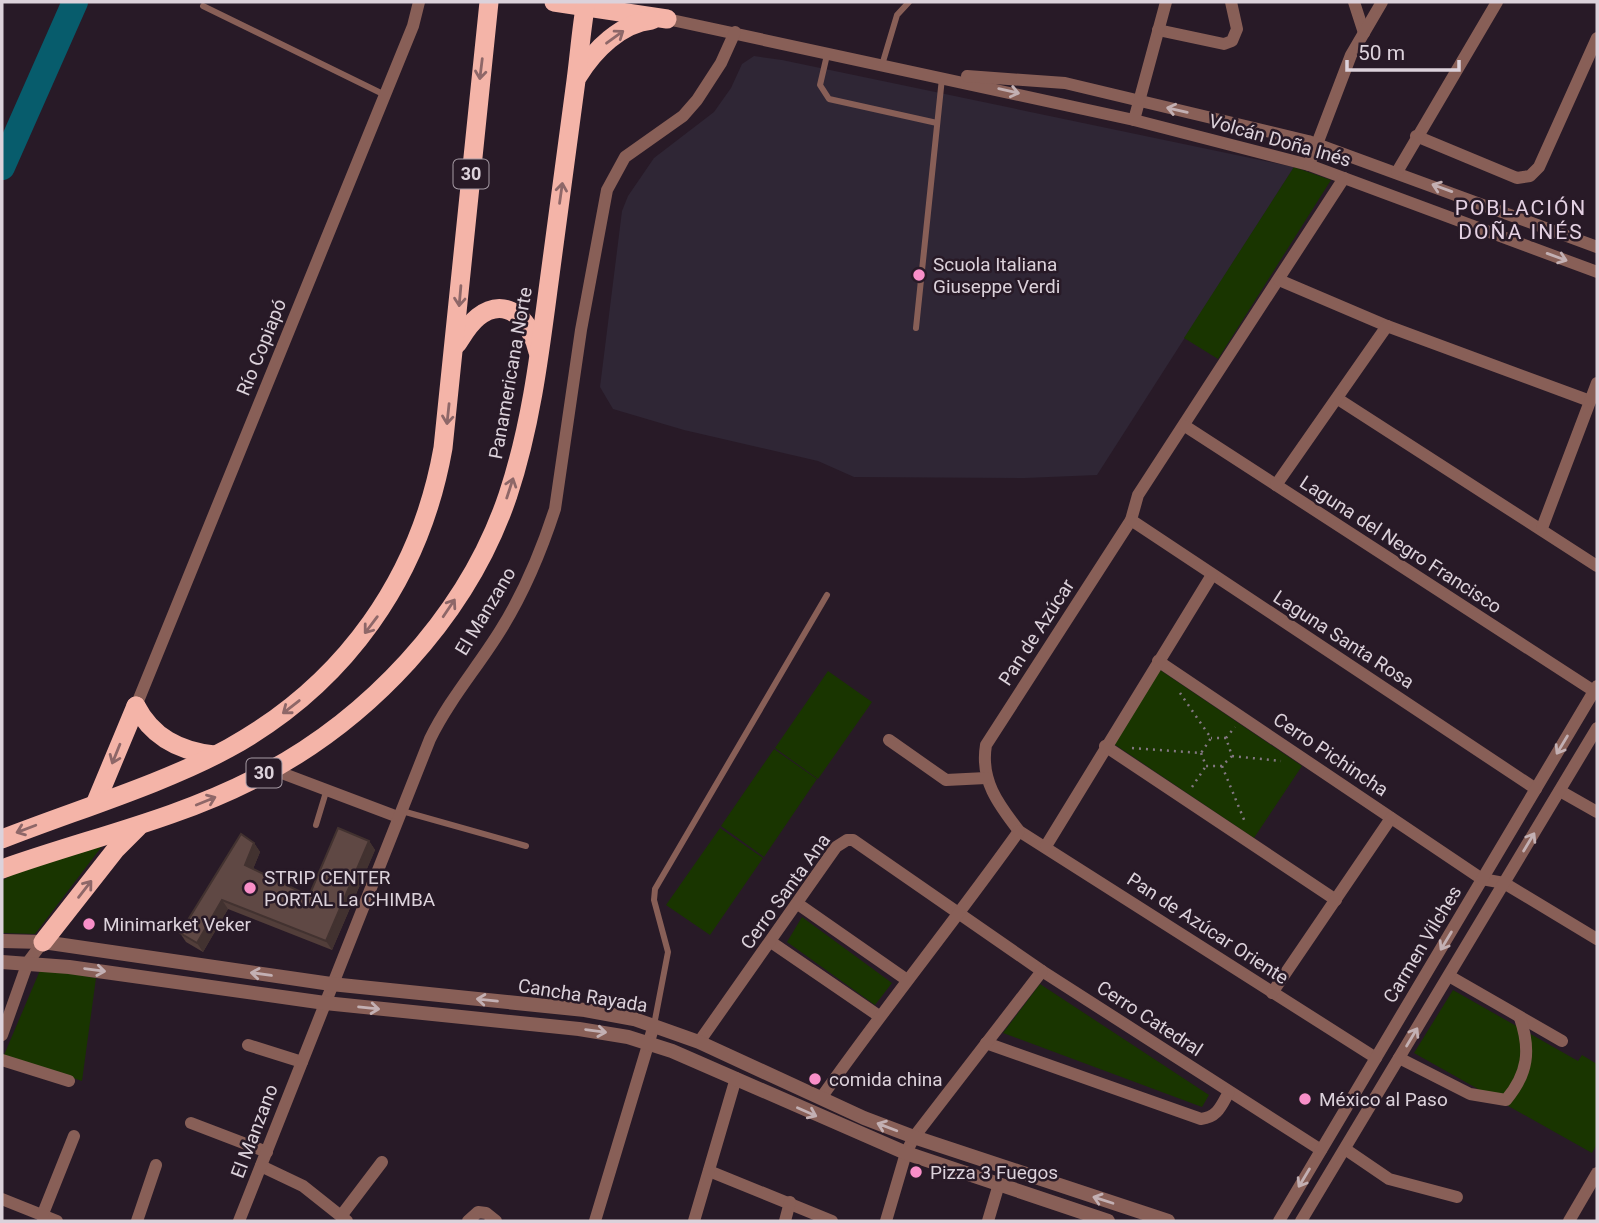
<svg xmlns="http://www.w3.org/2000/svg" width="1599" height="1223" font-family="Roboto,sans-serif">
<rect width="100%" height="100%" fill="#281a27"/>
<!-- education -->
<polygon fill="#2f2635" points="754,56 782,60 1294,167 1097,475 1025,478 854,477 818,461 684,430 613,409 600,387 622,211 628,196 654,158 714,112 731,88 742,64"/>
<!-- green -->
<g fill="#193500">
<polygon points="1294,167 1331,180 1218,359 1184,338"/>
<polygon points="1160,670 1302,766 1254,838 1114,744"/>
<polygon points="828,671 872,702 818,779 775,748"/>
<polygon points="774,749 817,779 764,857 721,826"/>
<polygon points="720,828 763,858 710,935 666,905"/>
<polygon points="106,841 35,934 2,933 2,881 22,868"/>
<polygon points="802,917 892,983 875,1005 787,942"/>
<polygon points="41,968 96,978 82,1081 4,1055"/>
<polygon points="1040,984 1209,1095 1202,1107 1003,1033"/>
<polygon points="1453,990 1578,1061 1582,1055 1597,1064 1597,1144 1592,1153 1414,1053"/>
</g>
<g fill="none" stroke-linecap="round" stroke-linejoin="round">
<!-- river -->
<polyline stroke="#075c6c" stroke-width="26" points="2,167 75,2"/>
<!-- path -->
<g stroke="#837782" stroke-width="2.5" stroke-dasharray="2 5" stroke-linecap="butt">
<polyline points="1226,738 1235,727"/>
<polyline points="1132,748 1201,753 1211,738 1180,693"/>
<polyline points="1201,753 1206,766 1222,766 1232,756 1226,738 1211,738"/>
<polyline points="1232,756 1281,761"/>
<polyline points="1222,766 1245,822"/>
<polyline points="1192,787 1206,766"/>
</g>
<!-- service -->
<g stroke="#885f57" stroke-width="6">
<polyline points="203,6 385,95"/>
<polyline points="827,55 820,85 829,99 937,123"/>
<polyline points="882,65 897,15 909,2"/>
<polyline points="916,328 942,78"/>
<polyline points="402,811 526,846"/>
<polyline points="316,825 326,792"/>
<polyline points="654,1025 668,952 654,900 655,889 827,595"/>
</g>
<!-- minor -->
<g stroke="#885f57" stroke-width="12">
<polyline points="1354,2 1364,33"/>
<polyline points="667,19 1134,120 1309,165 1597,272"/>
<polyline points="1158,30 1224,44 1232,41 1237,29 1231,2"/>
<polyline points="967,76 1065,83 1308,141 1597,247"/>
<polyline points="1134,120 1166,2"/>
<polyline points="1416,136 1517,178 1530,176 1539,167 1597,38"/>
<polyline points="1309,165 1351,55 1382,2"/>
<polyline points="1397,172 1497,2"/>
<path d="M1344 178 1138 495 1131 520 986 745C980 780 998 804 1019 831L1376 1058"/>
<polyline points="1279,280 1387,326 1590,401"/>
<polyline points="1338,399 1597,566"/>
<polyline points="1185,426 1597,693"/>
<polyline points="1276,485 1387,326"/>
<polyline points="1131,520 1536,789"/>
<polyline points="1542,528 1597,383"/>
<polyline points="1158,661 1482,879 1504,883 1597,939"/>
<polyline points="136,706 413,26 419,2"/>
<polyline points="889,740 946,780 986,778"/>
<polyline points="1105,746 1336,900"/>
<polyline points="271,769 398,817"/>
<polyline points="1560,791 1597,812"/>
<polyline points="1046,846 1212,575"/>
<polyline points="798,904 907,980"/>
<polyline points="771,942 879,1016"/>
<polyline points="1449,976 1562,1041"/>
<polyline points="1272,993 1391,818"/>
<polyline points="2,1035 28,962 43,942"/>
<polyline points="699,1042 836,847 847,840 853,840 1042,971 1321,1150"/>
<path d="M986 1043 1201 1119C1218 1117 1221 1106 1229 1092"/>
<polyline points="248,1045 302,1062"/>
<path d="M1399 1058 1470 1094 1506 1100C1528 1074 1531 1050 1520 1018"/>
<polyline points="2,1060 69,1081"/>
<path d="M821 1098C885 1007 955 921 1019 831"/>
<polyline points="191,1123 267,1152"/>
<polyline points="1345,1149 1389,1179 1457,1197"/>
<polyline points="261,1166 303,1186 347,1221"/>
<polyline points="709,1171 832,1221"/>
<polyline points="2,1199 57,1221"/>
<polyline points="42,1216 74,1136"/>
<polyline points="341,1216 382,1162"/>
<polyline points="137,1221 156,1165"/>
<path d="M239 1221 430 739C449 700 477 668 500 631 524 593 541 552 555 509L581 330 607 190 625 157 683 116 697 100 721 63 735 32"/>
<polyline points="468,1221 478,1212 486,1213 496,1221"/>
<polyline points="595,1221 654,1025"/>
<polyline points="694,1221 736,1078"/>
<polyline points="785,1221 790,1202"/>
<polyline points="886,1221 906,1153 914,1137 1042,971"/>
<polyline points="988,1221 999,1184"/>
<polyline points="1279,1221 1597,686"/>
<polyline points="1301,1221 1597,728"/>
<polyline points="1569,1221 1597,1173"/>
</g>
<!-- tertiary -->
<g stroke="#885f57" stroke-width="14">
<polyline points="2,941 43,942 331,984 585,1010 634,1019 699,1042 864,1118 914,1137 1168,1221"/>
<polyline points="2,962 69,967 325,1003 579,1029 628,1037 672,1051 906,1153 1108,1221"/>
</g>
<!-- trunk -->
<g stroke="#f4b4a8" stroke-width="19">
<polyline points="554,2 667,19"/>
<path d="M578 76C594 50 621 23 652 20"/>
<path d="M457 344C463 335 469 324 478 317 508 293 532 324 538 352"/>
<path d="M136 706C152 737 179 751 214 755"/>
<polyline points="96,802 136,706"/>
<path d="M2 839C73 811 163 784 229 748 345 684 420 578 443 448L489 2"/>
<path d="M2 869C86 839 174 820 254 779 367 722 467 617 508 495 530 429 539 359 548 290 557 223 566 156 575 88 579 60 581 30 586 2"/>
<polyline points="43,942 116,849 138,827"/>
</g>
</g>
<!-- wall -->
<polygon fill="#523e3a" points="369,841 375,850 332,950 228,909 203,952 186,942 180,933 254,843 260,852 253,869 309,896"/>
<!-- shaded-wall -->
<g fill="#423230">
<polygon points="369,841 375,850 332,950 326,941"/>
<polygon points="254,843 260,852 251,874 245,865"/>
<polygon points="222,900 228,909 203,952 197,943"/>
</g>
<!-- building -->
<polygon fill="#5f4844" stroke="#423230" stroke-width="2" points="338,828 369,841 326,941 222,900 197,943 180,933 241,834 254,843 245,865 309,896"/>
<!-- one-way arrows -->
<defs><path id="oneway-shaft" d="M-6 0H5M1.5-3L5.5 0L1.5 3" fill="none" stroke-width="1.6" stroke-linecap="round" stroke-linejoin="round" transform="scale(1.75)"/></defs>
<g stroke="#8e6768">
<use href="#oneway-shaft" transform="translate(615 37) rotate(-36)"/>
<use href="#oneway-shaft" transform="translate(481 69) rotate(97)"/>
<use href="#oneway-shaft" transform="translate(561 193) rotate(-82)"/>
<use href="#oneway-shaft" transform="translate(460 296) rotate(95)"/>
<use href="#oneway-shaft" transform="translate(448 414) rotate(96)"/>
<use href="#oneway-shaft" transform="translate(510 488) rotate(-72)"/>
<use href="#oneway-shaft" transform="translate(449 608) rotate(-56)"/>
<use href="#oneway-shaft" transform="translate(371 625) rotate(127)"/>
<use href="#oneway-shaft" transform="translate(291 707) rotate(142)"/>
<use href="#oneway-shaft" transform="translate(116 754) rotate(112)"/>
<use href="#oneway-shaft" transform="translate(206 801) rotate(-22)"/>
<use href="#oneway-shaft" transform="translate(26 829) rotate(159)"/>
<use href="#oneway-shaft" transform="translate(85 889) rotate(-52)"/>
</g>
<g stroke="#c3b0b3">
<use href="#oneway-shaft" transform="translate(1009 91) rotate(13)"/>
<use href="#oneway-shaft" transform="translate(1177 110) rotate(-167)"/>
<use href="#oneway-shaft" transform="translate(1442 188) rotate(-160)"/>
<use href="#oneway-shaft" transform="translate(1557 257) rotate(20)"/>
<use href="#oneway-shaft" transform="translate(1562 745) rotate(121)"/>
<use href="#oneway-shaft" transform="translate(1529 842) rotate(-59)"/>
<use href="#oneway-shaft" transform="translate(1446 941) rotate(121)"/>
<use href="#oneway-shaft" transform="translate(95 970) rotate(8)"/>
<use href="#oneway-shaft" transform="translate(261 974) rotate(-172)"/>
<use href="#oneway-shaft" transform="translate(487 1000) rotate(-174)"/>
<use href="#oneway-shaft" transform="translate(369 1008) rotate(6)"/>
<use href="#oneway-shaft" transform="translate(596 1031) rotate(8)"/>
<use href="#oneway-shaft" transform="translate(1412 1037) rotate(-59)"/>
<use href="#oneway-shaft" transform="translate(807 1112) rotate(24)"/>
<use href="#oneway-shaft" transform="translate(887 1127) rotate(-159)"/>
<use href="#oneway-shaft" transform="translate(1304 1178) rotate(121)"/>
<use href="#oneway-shaft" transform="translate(1103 1200) rotate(-162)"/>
</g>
<!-- markers -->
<g fill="#f98fc9" stroke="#281a27" stroke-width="2.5">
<circle cx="919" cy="275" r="7"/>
<circle cx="250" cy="888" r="7"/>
<circle cx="89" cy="924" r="7"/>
<circle cx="815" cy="1079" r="7"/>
<circle cx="1305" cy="1099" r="7"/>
<circle cx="916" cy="1172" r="7"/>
</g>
<g text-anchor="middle" stroke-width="5" stroke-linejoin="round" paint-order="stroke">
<!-- shield labels -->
<g fill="#281a27" stroke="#a69ba5" stroke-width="2">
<rect x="453.5" y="159.5" width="35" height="29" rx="5"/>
<rect x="246.5" y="758.5" width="35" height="29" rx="5"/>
</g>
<g font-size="18" font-weight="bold" fill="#dcd2db">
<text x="471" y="180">30</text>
<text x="264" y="779">30</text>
</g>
<!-- street labels -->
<g font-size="19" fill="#dcd2db" stroke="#281a27">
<text transform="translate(1280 140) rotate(16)" y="7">Volcán Doña Inés</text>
<text transform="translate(261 347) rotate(-68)" y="7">Río Copiapó</text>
<text transform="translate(510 373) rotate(-80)" y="7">Panamericana Norte</text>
<text transform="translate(1401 544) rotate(33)" y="7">Laguna del Negro Francisco</text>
<text transform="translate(485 611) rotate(-59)" y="7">El Manzano</text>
<text transform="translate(1036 632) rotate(-57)" y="7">Pan de Azúcar</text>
<text transform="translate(1344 639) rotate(33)" y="7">Laguna Santa Rosa</text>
<text transform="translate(1331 754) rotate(34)" y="7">Cerro Pichincha</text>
<text transform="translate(785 891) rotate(-54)" y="7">Cerro Santa Ana</text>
<text transform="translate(1208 928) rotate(33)" y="7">Pan de Azúcar Oriente</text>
<text transform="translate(1422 944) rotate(-59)" y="7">Carmen Vilches</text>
<text transform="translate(583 995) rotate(9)" y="7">Cancha Rayada</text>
<text transform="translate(1150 1018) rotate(33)" y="7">Cerro Catedral</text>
<text transform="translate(254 1131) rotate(-69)" y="7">El Manzano</text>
</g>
<!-- poi labels -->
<g font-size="19" fill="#dcd2db" stroke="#281a27" text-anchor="start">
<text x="933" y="271">Scuola Italiana<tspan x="933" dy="22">Giuseppe Verdi</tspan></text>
<text x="264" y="884">STRIP CENTER<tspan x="264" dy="22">PORTAL La CHIMBA</tspan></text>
<text x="103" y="931">Minimarket Veker</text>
<text x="829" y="1086">comida china</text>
<text x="1319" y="1106">México al Paso</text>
<text x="930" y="1179">Pizza 3 Fuegos</text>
</g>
<!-- neighbourhood labels -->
<g font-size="21" letter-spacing="2" fill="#e4d1e3" stroke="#281a27">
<text x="1521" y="215">POBLACIÓN<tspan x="1521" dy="24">DOÑA INÉS</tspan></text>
</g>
</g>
<!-- border -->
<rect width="1599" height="1223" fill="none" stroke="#dcd2db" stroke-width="7"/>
<!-- scale -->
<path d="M1347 60v10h112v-10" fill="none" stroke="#dcd2db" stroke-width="3.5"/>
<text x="1358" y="60" font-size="21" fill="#dcd2db" stroke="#281a27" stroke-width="5" paint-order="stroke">50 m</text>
</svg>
